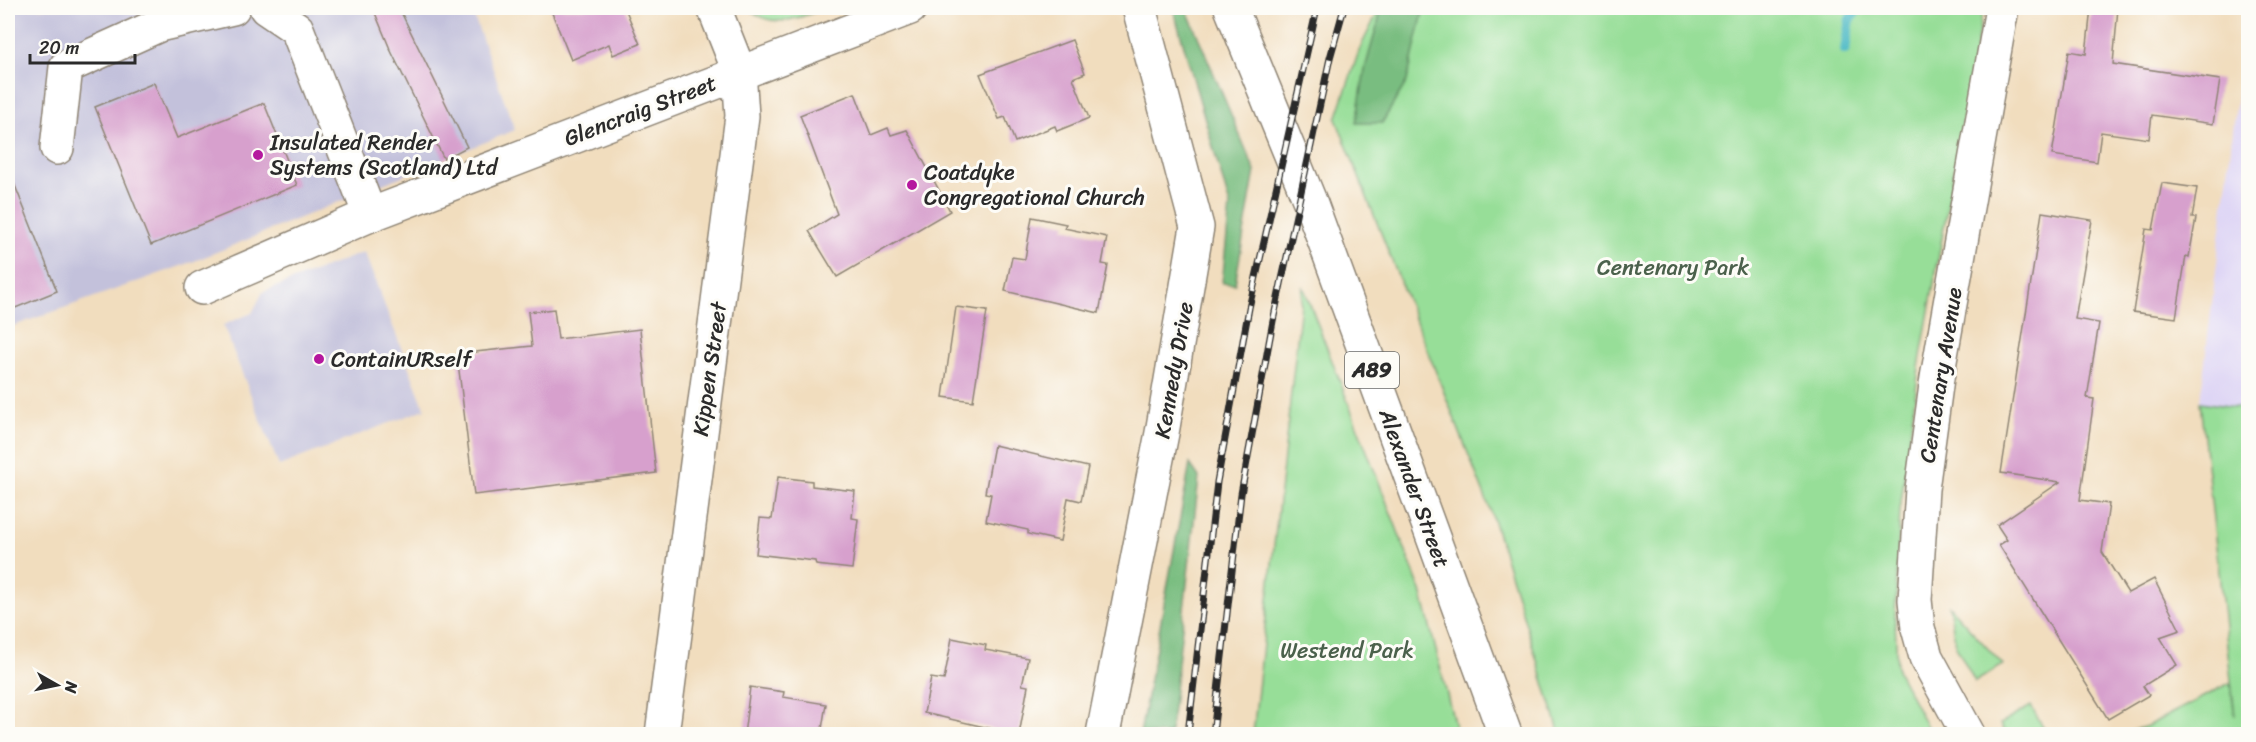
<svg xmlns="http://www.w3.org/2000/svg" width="2256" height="742" font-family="Sriracha,sans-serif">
<rect width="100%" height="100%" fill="#fdfcf7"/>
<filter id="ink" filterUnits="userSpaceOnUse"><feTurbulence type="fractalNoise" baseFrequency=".0167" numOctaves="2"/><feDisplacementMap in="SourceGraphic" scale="12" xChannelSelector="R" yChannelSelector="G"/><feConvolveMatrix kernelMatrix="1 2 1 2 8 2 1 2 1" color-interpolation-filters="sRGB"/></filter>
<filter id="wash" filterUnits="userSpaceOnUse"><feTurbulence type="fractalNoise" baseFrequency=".008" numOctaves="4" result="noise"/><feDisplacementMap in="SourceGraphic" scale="24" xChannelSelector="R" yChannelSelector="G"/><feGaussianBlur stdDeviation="1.35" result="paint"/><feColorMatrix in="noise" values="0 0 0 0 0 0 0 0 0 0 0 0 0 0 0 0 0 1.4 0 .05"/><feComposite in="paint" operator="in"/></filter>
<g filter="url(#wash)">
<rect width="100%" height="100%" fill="#f1ddbe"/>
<!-- built -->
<polygon fill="#ded5f5" points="2248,19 2248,734 2237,734 2200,402 2243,49"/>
<!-- industrial -->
<g fill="#c3c1db">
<polygon points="8,8 471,8 515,130 192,262 8,328"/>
<polygon points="364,252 425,409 279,466 223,325 252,313 263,292"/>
</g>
<!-- green -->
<g fill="#97de98" stroke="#618462" stroke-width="1.5">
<path d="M748 8H826C798 18 772 31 748 8Z"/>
<polygon points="1380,8 1983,8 1919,367 1900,510 1895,618 1897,670 1931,734 1560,734 1490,509 1336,119 1360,48"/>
<polygon points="1303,286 1421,591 1457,734 1253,734"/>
<polygon points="2200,402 2248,409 2248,734 2123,734 2147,726 2230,683 2235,716"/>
<polygon points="1949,606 2003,665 1975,682 1956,646"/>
<polygon points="2031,706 2047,734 2006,734 2000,724"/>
</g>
<!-- forest -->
<g fill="#79bd80" stroke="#527456" stroke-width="1.5">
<polygon points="1173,8 1186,8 1255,171 1235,284 1222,283 1230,206"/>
<polygon points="1382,8 1424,8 1407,81 1382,123 1356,123 1365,69"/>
<polygon points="1190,464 1199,477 1170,734 1140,734"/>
</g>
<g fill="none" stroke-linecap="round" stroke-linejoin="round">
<!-- stream -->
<polyline stroke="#4bb9c5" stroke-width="10" points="1845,50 1850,19 1859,8"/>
</g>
<g id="blocks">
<!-- building -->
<g fill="#d7a0cd">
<polygon points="373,8 399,8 467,147 444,159 390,49"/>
<polygon points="550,8 625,8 640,44 613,55 609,44 571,60"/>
<polygon points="2091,8 2118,8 2113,64 2220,80 2213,124 2152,115 2149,139 2101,132 2097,162 2052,155 2069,51 2086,54"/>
<polygon points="1072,40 1085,73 1073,78 1089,118 1057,131 1055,126 1015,142 1005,117 999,119 980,74"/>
<polygon points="154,83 177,138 264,103 297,185 151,245 95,107"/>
<polygon points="855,93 871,135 888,128 891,135 907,130 950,211 837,277 809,231 837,214 800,115"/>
<polygon points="8,168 57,291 8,311"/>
<polygon points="2162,183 2197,188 2192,218 2196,218 2189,257 2186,256 2176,318 2133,312 2146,229 2153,230"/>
<polygon points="2042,212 2092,220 2075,319 2099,323 2087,398 2094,399 2080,500 2109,504 2102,552 2128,593 2154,579 2180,630 2160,637 2177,665 2143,686 2149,695 2108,719 1999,545 2007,540 1997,525 2060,482 2001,473"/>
<polygon points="1032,217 1066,224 1064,228 1107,237 1102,264 1108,265 1099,313 1005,291 1012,257 1025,259"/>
<polygon points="956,307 987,311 973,401 943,397"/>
<polygon points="554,309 558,339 640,329 656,473 474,495 457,354 532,346 528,312"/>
<polygon points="994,445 1088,467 1081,501 1068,498 1060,541 1028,534 1028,530 986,521 991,494 985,493"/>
<polygon points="778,477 812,481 812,486 855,491 852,518 858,519 852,569 816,565 815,561 756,554 760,518 772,519"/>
<polygon points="952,638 986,645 985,650 1028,658 1022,685 1028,686 1019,735 924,713 931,678 944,680"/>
<polygon points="750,687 784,692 783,697 826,704 821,735 744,735"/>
</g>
</g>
</g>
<g filter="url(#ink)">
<use href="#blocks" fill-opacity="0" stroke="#8e8474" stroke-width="1.5"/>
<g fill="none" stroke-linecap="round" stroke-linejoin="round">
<!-- street casing -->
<g stroke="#8e8474" stroke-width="36">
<g id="street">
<polyline points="266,8 297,29 370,215 910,8"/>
<polyline points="57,148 66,67 159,25 233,8"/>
<polyline points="202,288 370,215"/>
<polyline points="662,734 742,116 739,71 714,8"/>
<polyline points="1103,734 1162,433 1197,227 1139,8"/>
<polyline points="1968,734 1926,657 1918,628 1915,600 1922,489 1937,378 2002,8"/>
</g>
</g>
<!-- primary casing -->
<g stroke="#8e8474" stroke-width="36">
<polyline id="primary" points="1231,8 1311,204 1505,734"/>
</g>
<!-- street -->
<use href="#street" stroke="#fff" stroke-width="33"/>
<!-- primary -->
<use href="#primary" stroke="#fff" stroke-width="33"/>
<!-- rail casing -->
<g stroke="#2b2b2b" stroke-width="7">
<g id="rail">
<polyline points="1188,734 1217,482 1249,308 1317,8"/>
<polyline points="1213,734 1241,494 1273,321 1330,58 1344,8"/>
</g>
</g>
<!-- rail -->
<use href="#rail" stroke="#fdfcf7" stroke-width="4.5" stroke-dasharray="14" stroke-linecap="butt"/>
</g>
</g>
<!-- markers -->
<g fill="#b5179e" stroke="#fdfcf7" stroke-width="2">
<circle cx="258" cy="155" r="6"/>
<circle cx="912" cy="185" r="6"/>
<circle cx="319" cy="359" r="6"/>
</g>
<g text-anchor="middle" stroke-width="6" stroke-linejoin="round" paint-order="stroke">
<!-- shield labels -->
<rect fill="#fdfcf7" stroke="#6a6a68" stroke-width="1.5" x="1345" y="352" width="54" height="36" rx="4.5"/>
<g font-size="21" font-weight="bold" fill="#2b2b2b">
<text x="1372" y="377">A89</text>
</g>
<!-- street labels -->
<g font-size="22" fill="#2b2b2b" stroke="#fdfcf7">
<text transform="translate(640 110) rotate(-21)" y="8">Glencraig Street</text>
<text transform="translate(709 369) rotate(-82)" y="8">Kippen Street</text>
<text transform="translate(1173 370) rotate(-80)" y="8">Kennedy Drive</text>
<text transform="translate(1940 375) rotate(-81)" y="8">Centenary Avenue</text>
<text transform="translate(1415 488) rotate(70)" y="8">Alexander Street</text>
</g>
<!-- poi labels -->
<g font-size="22" fill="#2b2b2b" stroke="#fdfcf7" text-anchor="start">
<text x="270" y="150">Insulated Render<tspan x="270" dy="25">Systems (Scotland) Ltd</tspan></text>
<text x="924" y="180">Coatdyke<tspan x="924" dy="25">Congregational Church</tspan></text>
<text x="331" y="367">ContainURself</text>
</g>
<!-- park labels -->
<g font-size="22" fill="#4b614c" stroke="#fdfcf7">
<text x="1673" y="275">Centenary Park</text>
<text x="1347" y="658">Westend Park</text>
</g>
</g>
<!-- margin -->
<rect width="2256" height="742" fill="none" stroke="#fdfcf7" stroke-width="30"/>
<!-- north arrow -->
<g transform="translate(57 685) rotate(99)" stroke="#fdfcf7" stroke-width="4.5" paint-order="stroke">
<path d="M0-4.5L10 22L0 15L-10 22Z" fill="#2b2b2b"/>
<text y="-9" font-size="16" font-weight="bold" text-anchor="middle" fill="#2b2b2b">N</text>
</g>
<!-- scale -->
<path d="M30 54v9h105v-9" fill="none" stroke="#2b2b2b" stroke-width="3"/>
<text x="39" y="54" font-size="18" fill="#2b2b2b" stroke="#fdfcf7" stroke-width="4.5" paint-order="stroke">20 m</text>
</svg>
